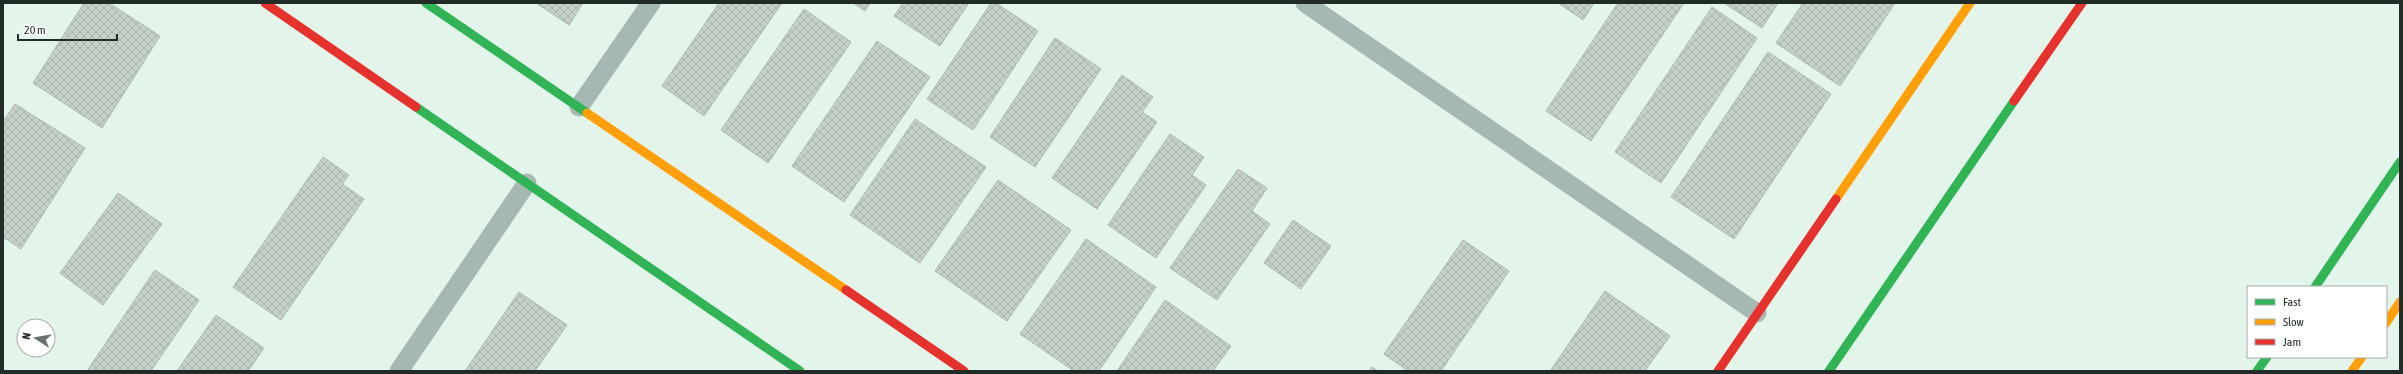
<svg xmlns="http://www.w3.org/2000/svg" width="2403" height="374" font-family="'Asap Condensed',sans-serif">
<defs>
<pattern id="building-cross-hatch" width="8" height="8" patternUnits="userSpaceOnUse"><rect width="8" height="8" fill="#c5d0c6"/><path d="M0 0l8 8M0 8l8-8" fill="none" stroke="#a9b3aa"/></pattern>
</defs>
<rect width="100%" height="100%" fill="#e3f4ea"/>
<!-- building -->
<g fill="url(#building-cross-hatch)" stroke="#afbab0">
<polygon points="84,3 109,3 160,36 102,128 33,83"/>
<polygon points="536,3 583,3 569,25"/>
<polygon points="719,3 782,3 704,116 662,86"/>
<polygon points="853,3 870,3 865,11"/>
<polygon points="903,3 969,3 940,46 894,16"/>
<polygon points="991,3 996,3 1038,31 973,130 927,99"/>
<polygon points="1558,3 1594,3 1583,20"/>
<polygon points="1618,3 1684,3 1591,141 1546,111"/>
<polygon points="1724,3 1778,3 1762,28"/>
<polygon points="1803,3 1895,3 1840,86 1776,43"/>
<polygon points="1712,7 1757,38 1661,183 1615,152"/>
<polygon points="804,9 851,42 768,163 721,130"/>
<polygon points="1055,38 1101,69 1035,167 990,137"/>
<polygon points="877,41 930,77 844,202 792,166"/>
<polygon points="1768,52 1831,94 1734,239 1671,197"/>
<polygon points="1122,75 1153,97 1142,112 1157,122 1097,209 1052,178"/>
<polygon points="15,104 85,148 21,249 3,237 3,122"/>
<polygon points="915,119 986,167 920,263 850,215"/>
<polygon points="1170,134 1204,157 1192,175 1206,185 1156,258 1108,225"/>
<polygon points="323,157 349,175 342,184 364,199 281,320 233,287"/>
<polygon points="1238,169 1267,188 1252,211 1270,224 1217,300 1170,268"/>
<polygon points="998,180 1071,230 1007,321 935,271"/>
<polygon points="118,193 162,224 103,305 60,273"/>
<polygon points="1293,220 1331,246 1301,289 1264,263"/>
<polygon points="1086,239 1156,287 1099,371 1074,371 1020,334"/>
<polygon points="1463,240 1509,271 1441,371 1408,371 1384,354"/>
<polygon points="155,270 199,300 151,371 87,371"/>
<polygon points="1605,291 1670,336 1645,371 1550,371"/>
<polygon points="519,292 567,325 535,371 465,371"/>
<polygon points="1165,300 1231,346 1213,371 1117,371"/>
<polygon points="216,315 264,348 248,371 177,371"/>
<polygon points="1372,367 1378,371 1369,371"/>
</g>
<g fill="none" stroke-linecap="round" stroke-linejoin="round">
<!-- lane -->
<g stroke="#a6b8b3" stroke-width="19">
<polyline points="1305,3 1757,313"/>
<polyline points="579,107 651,3"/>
<polyline points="399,371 527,183"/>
</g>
<!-- fast -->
<g stroke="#30b455" stroke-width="9">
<polyline points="426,3 587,113"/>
<polyline points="416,107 800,371"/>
<polyline points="2315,287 2400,162"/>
<polyline points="1829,371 2014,101"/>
<polyline points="2257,371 2267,357"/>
</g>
<!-- slow -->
<g stroke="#ff9f0a" stroke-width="9">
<polyline points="587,113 846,290"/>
<polyline points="1836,199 1970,3"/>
<polyline points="2386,323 2400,302"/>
<polyline points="2352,371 2362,357"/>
</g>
<!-- jam -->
<g stroke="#e5322d" stroke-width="9">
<polyline points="265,3 416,107"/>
<polyline points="2014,101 2082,3"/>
<polyline points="846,290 964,371"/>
<polyline points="1718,371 1836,199"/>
</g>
</g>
<!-- border -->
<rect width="2403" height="374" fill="none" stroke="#202c25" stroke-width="8"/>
<!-- legend -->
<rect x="2247" y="286" width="140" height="72" fill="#ffffff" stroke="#a6aba8"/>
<rect x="2255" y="299" width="20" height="6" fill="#30b455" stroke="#a6aba8"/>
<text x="2283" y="306" font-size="12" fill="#202c25">Fast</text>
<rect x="2255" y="319" width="20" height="6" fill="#ff9f0a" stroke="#a6aba8"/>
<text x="2283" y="326" font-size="12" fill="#202c25">Slow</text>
<rect x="2255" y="339" width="20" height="6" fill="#e5322d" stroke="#a6aba8"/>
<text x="2283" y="346" font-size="12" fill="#202c25">Jam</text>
<!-- north arrow -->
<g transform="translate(36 338) rotate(282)"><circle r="19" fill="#ffffff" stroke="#a6aba8"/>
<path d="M0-3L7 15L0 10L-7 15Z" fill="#64726a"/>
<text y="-6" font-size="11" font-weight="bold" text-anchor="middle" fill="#202c25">N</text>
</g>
<!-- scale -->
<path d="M18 34v6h99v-6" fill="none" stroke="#202c25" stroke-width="2"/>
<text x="24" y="34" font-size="12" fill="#202c25" stroke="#ffffff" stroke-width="3" paint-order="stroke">20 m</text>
</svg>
